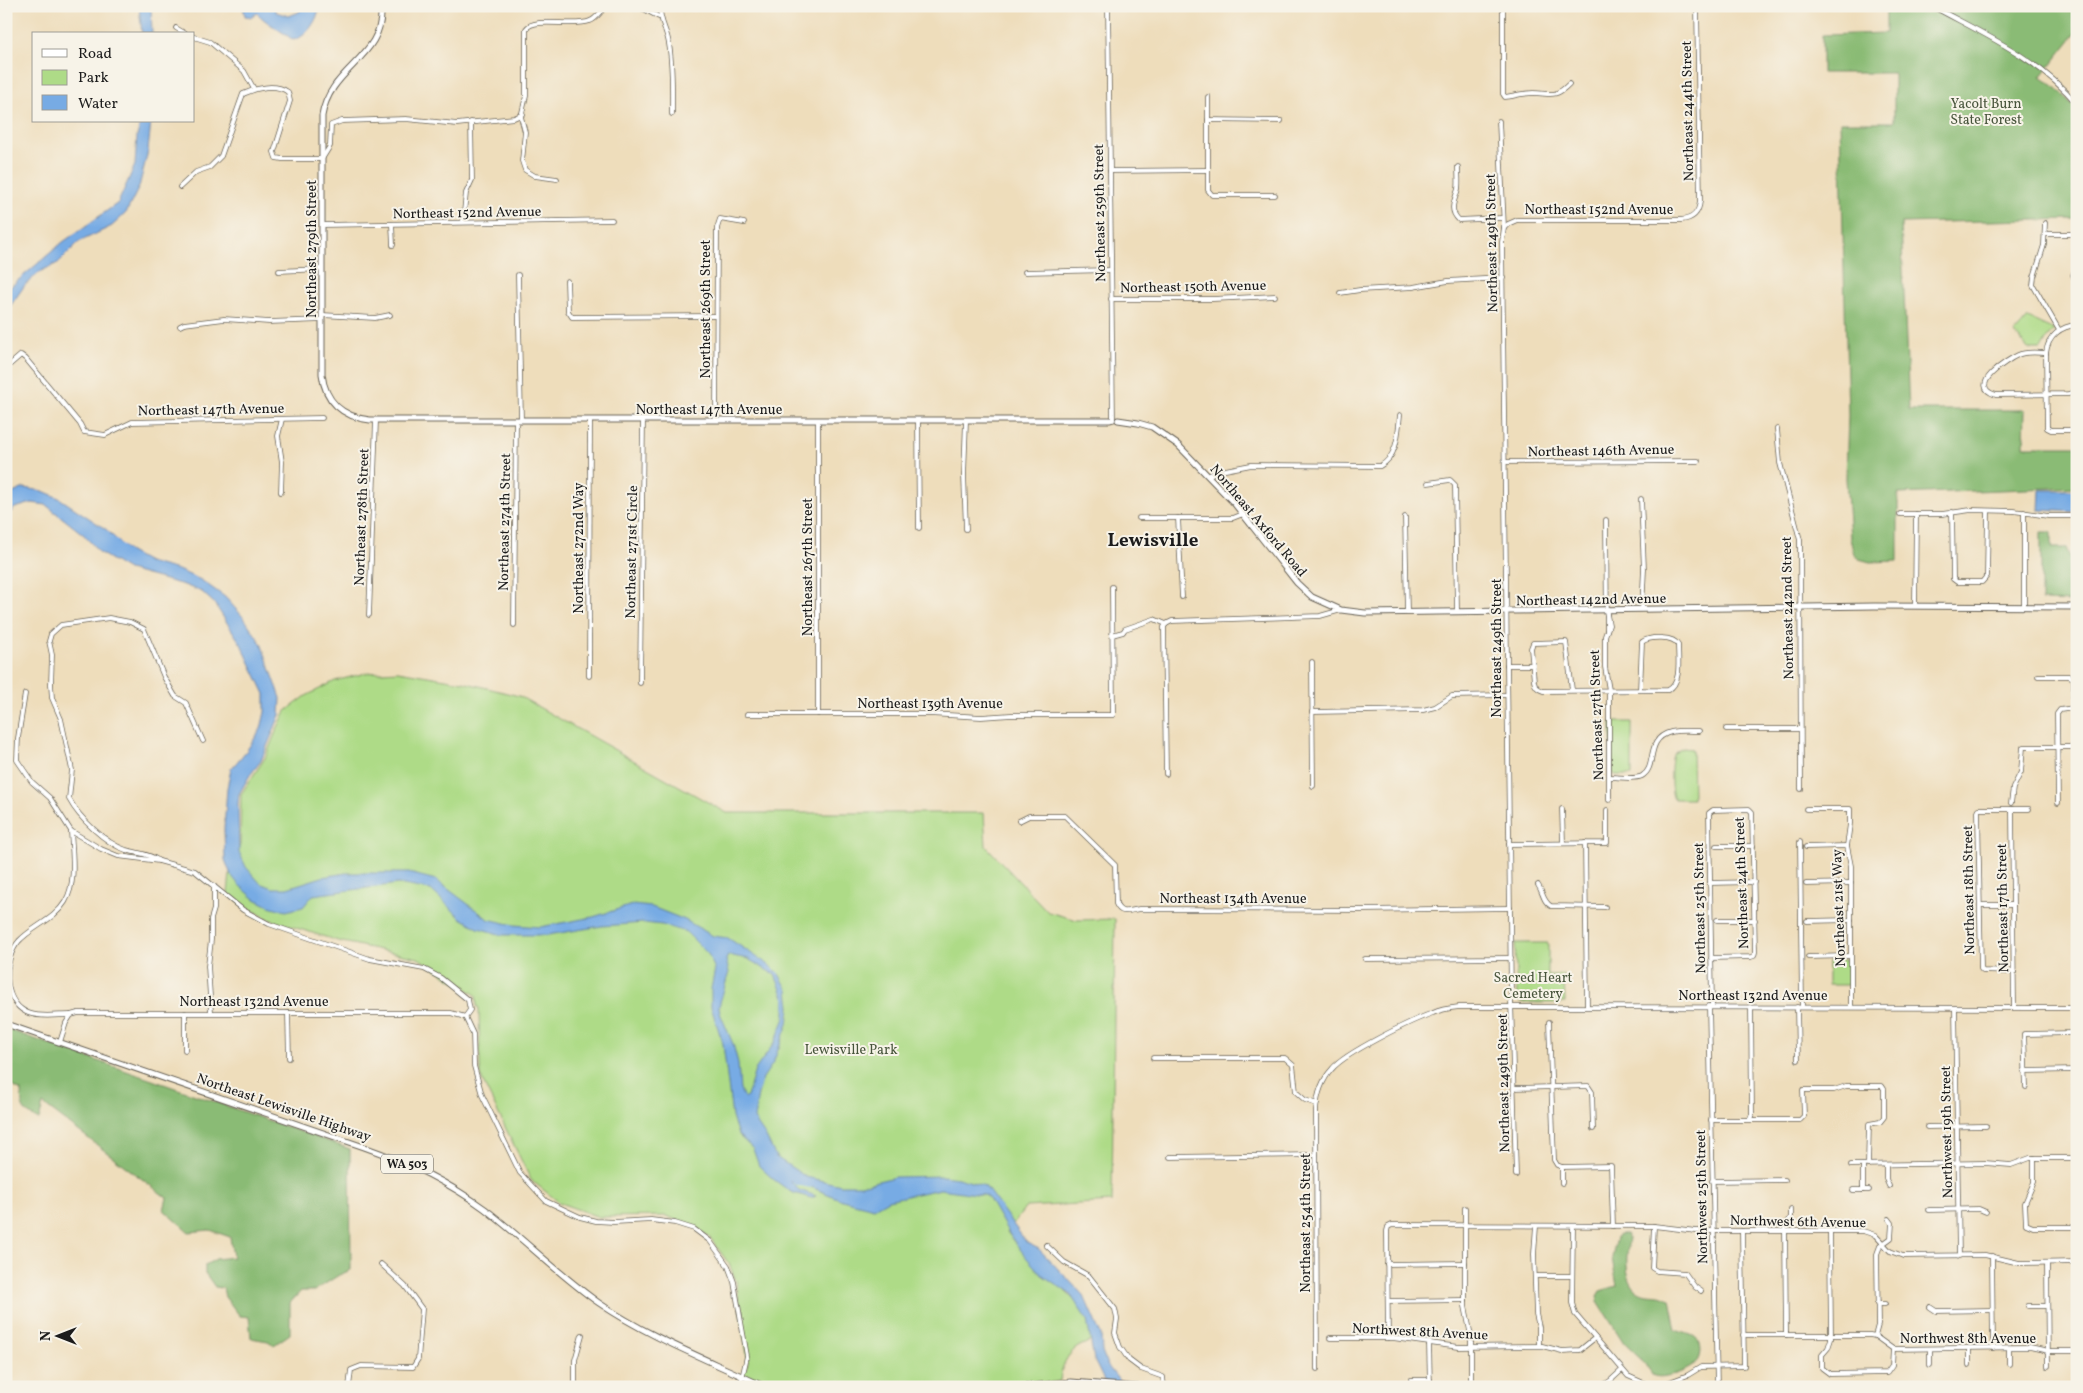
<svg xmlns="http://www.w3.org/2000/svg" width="2083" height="1393" font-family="Vollkorn,serif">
<rect width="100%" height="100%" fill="#f7f3e8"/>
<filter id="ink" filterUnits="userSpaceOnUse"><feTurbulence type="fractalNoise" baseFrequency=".02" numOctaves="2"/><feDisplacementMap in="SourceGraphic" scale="10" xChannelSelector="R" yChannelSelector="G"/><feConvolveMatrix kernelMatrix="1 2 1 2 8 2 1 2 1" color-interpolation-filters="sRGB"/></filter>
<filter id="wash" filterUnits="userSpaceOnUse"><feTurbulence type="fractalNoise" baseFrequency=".0096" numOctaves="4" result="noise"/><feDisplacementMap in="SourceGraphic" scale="20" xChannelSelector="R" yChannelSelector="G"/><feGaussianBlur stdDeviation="1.12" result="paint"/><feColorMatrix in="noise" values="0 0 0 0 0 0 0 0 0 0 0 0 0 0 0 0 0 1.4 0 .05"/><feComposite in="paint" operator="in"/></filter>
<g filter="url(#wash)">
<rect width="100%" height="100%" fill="#edb"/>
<!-- green -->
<g fill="#aedb87" stroke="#657c52">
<polygon points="2028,318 2054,330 2047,338 2041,349 2028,349 2015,333"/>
<path d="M398 671 463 682 519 696 727 813H984L986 846 1048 912 1077 920 1115 919 1112 1202 1026 1207 1007 1232 1041 1274 1062 1288 1076 1302 1087 1317 1092 1340C1088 1343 1083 1344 1078 1347 1066 1355 1061 1368 1060 1381L1021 1387H765L743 1376 748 1362 736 1281 729 1264 711 1239 697 1228 666 1216 599 1217 560 1203 531 1180 482 1080 480 1066 479 1008 477 1007 476 995 418 958 338 941 271 920 245 906 228 893 230 873 240 845 241 794 265 758 277 729 286 711 306 696 335 681 366 673Z"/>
<polygon points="1611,722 1632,722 1632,775 1615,775 1612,773"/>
<path d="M1683 748 1692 749 1693 799H1674C1670 793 1670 763 1673 755 1675 752 1679 750 1683 748Z"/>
<polygon points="1515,943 1548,943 1548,975 1564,975 1565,1003 1521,1003 1517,1000"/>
<polygon points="1844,960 1847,962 1848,985 1828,985 1828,961"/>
</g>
<!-- forest -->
<g fill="#8abb74" stroke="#536c48">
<polygon points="1886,6 2077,6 2077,32 2041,77 2058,89 2077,110 2077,219 1901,223 1909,410 2025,410 2024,446 2077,446 2077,487 1898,494 1898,561 1870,562 1859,559 1854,555 1850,538 1846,478 1848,415 1840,122 1894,122 1894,73 1822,73 1822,35 1886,33"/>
<polygon points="2041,532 2052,532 2052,548 2066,548 2072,562 2073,571 2077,571 2077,602 2041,601"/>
<path d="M6 1029 350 1149 351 1270 339 1275 314 1291H301L290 1303V1334L274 1345 268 1341 251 1338 249 1317 240 1316 225 1297 223 1288 215 1287 205 1273V1265L216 1259 233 1257 230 1237 210 1230 189 1232 164 1210 167 1198 43 1104 39 1120C22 1111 22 1109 21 1091L6 1082Z"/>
<path d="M1621 1234H1626L1629 1238C1626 1256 1622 1290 1647 1294 1656 1295 1662 1294 1670 1299L1676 1330C1682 1333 1693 1334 1697 1339 1702 1343 1702 1356 1698 1361 1692 1370 1662 1381 1652 1375L1646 1364 1624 1343 1598 1302 1597 1296 1600 1291 1617 1286 1612 1258 1616 1237Z"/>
</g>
<!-- water -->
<g fill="#77abe4" stroke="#4a6480" fill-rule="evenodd">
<polygon points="139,6 151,6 152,34 142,34"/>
<path d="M243 6H274L276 12 289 16 299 12 302 6H319C319 19 306 38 293 40 282 31 266 23 257 13L252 17 245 16Z"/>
<polygon points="141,121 151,121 148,151 139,187 126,213 112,226 79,242 58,263 41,271 25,285 6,312 6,293 8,289 63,242 118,203 135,165 137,136"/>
<path d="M24 488 43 491 59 498 107 530 128 551 148 562 178 570 201 580 225 597 244 618 261 643 281 698 280 715 261 761 250 775 239 794 238 804 239 852 246 867 260 883 273 888H287L322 877 346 873H409L436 880 488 919 514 925 540 927 593 917 632 905 652 907 685 920 713 936 728 938 769 965 779 974 788 990 790 1007 788 1024 773 1063 763 1078 758 1094 754 1119 765 1135 776 1157 806 1177 841 1185H861L895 1177 943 1176 958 1178 985 1186 1027 1243 1039 1249 1084 1296 1101 1335 1102 1352 1107 1365 1124 1387H1107L1094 1360 1087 1320 1070 1294 1041 1274 1026 1257 1011 1237 989 1199 984 1195 940 1189 888 1200 874 1208 842 1200 797 1181 788 1179 799 1190 816 1196 811 1198 791 1192 773 1179 759 1166 753 1149 738 1135 732 1117 723 1044 711 1007V989L715 969 708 954 686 932 662 925 644 923 602 926 548 935H502L478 928 461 918 431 890 398 884 313 895 303 907 286 911 269 906 255 899 239 885 231 875 225 860 224 829 227 788 231 769 247 750 261 729 265 712V694L241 644 214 603 202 592 184 585 128 570 100 553 84 535 46 505 32 503 15 508 6 516V496ZM728 955 748 959 775 975 785 999V1018L775 1042 755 1070 747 1097 744 1098 740 1090 738 1063 733 1044 720 1013 719 1006 729 972 726 960Z"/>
<polygon points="2040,490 2077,490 2077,512 2039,510"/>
</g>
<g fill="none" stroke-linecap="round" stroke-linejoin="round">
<!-- river -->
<polyline stroke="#77abe4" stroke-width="5.5" points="789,1177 796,1182 810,1185"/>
</g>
</g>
<g filter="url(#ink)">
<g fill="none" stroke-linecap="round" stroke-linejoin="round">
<!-- minor casing -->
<g stroke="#666054" stroke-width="5.5">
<g id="minor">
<polyline points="634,6 644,9 659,17"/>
<path d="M660 6C659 20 667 30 669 44 673 67 672 90 672 114"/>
<polyline points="1108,6 1113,420"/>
<path d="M1503 6V94L1505 97C1514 96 1523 93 1533 93 1551 93 1554 99 1569 84"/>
<path d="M1932 6C1983 34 2039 58 2077 104"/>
<polyline points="176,28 186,34"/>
<polyline points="194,37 210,42 244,71 254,89"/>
<polyline points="1208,97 1208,190 1212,195 1275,195"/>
<polyline points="1208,120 1281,121"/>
<polyline points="1499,121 1504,228 1502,242 1511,999 1516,1175"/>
<path d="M1458 167C1458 174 1459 182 1458 189 1455 200 1448 210 1459 220L1502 218"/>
<polyline points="1110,171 1207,170"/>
<path d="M557 179 535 176 525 170 522 161 525 132 521 117 526 96V29C534 16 573 28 590 21 597 19 601 10 607 6"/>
<path d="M180 187 196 172 210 167 221 156 243 94C256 88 275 83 288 92L290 101 274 152 276 158 282 159H322L330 146 331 125 342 121 406 119 457 124 514 118 523 114"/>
<polyline points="463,222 466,193 472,180 471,122"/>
<polyline points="2045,223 2044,245 2034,277 2033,285 2059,330"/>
<polyline points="392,224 393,245"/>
<polyline points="322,225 612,220"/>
<path d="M1504 228 1508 224 1517 220H1681C1693 219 1699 213 1700 201L1697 6"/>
<polyline points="2045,234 2077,234"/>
<polyline points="2077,266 2073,275 2077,284"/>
<polyline points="279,271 322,269"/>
<polyline points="1025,272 1111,270"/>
<polyline points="518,275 521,420"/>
<polyline points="567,281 568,311 572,317 716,316"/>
<polyline points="1340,293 1360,290 1413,287 1448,281 1503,278"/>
<polyline points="1111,299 1213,299 1275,296"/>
<polyline points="322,315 375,318 390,315"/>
<path d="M2077 325C2061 326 2048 336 2046 353L2047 428 2051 430H2077"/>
<polyline points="180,326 184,324 224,319 269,322 322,320"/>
<path d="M2046 353C2037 353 2027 351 2018 355 2007 360 1966 386 1996 395L2068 394 2073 393 2076 388 2074 371"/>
<polyline points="6,368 21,355 26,359 80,424 84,432 105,435 132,422 322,418"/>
<polyline points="716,420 717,228 720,219 744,223"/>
<polyline points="818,420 818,714"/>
<polyline points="918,420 919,528"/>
<polyline points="966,420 964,475 966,529"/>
<polyline points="1777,429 1780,463 1800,540 1801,789"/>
<polyline points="1505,462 1698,461"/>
<path d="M1208 476 1215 472 1251 465 1380 466C1398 457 1398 432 1400 415"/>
<polyline points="1428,483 1450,480 1455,485 1457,611"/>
<polyline points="281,492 282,462 278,436 282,419"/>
<polyline points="1641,499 1644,569 1642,609"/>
<polyline points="1952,512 1953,579 1957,582 1982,582 1987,576 1988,511"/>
<polyline points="2024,512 2024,607"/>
<polyline points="1900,514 1942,514 1971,510 2014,511 2048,516 2077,516"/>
<polyline points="1405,517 1407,612"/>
<polyline points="1139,518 1233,518 1243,514"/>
<polyline points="1178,518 1182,597"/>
<polyline points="1606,520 1607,630"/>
<polyline points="1915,606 1916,514"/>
<polyline points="1606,610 1609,625 1605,636 1605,667 1609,690 1609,800"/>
<polyline points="369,615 376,420"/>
<polyline points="1166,624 1172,621 1320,616 1341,610"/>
<polyline points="514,625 516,420"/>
<polyline points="1112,635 1123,632 1125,629 1154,619 1166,624"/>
<polyline points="1312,662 1313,786"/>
<polyline points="1507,665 1533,665"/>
<polyline points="589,676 590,420"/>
<polyline points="2038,676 2068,676 2072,677 2074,680 2073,708 2060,710 2057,714 2058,803"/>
<polyline points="640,683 643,420"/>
<path d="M1572 690 1566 642 1533 643 1531 648 1534 681C1535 687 1538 689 1543 691L1668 690C1682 684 1678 658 1678 645 1674 636 1650 636 1642 642L1640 690"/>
<polyline points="25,694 18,738 17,760 32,782 50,798 71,831 101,849 118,856 159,861 195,871 243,910 269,924 370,959 424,969 441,978 468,1000 470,1010 465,1017"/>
<polyline points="1312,712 1423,710 1435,707 1452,696 1507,695"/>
<polyline points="747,714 930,714 981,717 1011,715 1113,715 1112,587"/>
<polyline points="1726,729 1800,729"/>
<polyline points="1166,774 1164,627 1166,624"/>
<path d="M1610 777C1619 777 1634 780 1642 776 1658 767 1644 739 1671 732 1679 730 1690 731 1699 731"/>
<polyline points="2011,803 2013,788 2021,772 2023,747 2077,747"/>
<polyline points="1562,809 1563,843"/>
<polyline points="1806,809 1850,809 1850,824 1847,846 1851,866 1851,1007"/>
<polyline points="2012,809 2014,1007"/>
<path d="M1019 821 1029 816H1065L1115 865 1116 904C1121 916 1130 910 1139 909L1362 910 1510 908"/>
<polyline points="1800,842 1802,1007"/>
<polyline points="1585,843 1587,1006"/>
<polyline points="1509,844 1607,843 1607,810"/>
<polyline points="1716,846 1753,846"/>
<polyline points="1806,847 1847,846"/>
<path d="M159 861C151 854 136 853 126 850 105 843 79 818 69 799L72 770 61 719 52 698 51 684 52 655 49 641 51 634 61 625 109 618 130 622 144 629 164 677 175 696 186 703 203 741"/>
<polyline points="1710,883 1754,882"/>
<polyline points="1806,884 1851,883"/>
<path d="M1538 885C1543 892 1543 902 1551 906L1605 907"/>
<polyline points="1980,905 2013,905"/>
<polyline points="1717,920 1755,920"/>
<polyline points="1807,921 1851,920"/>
<polyline points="1808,957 1850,956"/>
<polyline points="1711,958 1751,957 1754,956 1755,952 1752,812 1749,809 1713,810 1709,813 1712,1006"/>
<polyline points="1365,959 1511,958"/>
<polyline points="2014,972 1983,971 1981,969 1978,811 1979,809 2029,809"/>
<polyline points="1709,1006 1717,1387"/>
<polyline points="1797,1007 1798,1060"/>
<polyline points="1955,1008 1959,1256"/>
<polyline points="211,1012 208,966 211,940 211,919 214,909 214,886"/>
<polyline points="185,1013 185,1050"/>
<polyline points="288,1013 289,1058"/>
<path d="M71 1015C57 1015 38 1018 26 1012 2 1000 3 959 19 941 33 926 54 920 65 902 77 882 72 853 71 831"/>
<polyline points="465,1017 473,1034 474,1066 482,1095 520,1173 546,1201 580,1217 596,1221 614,1222 651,1220 675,1223 694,1229 710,1241 728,1266 734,1282 747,1356 740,1387"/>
<polyline points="1549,1022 1554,1160 1557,1165 1562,1167 1611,1166 1613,1226"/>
<polyline points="60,1042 66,1023 71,1015 78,1013 451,1013 465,1017"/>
<polyline points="1153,1058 1285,1058 1293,1065 1296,1092 1305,1100 1317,1104"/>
<polyline points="2024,1071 2077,1070"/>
<polyline points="2026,1087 2024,1034 2073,1033 2076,1036 2077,1049"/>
<polyline points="1514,1088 1588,1086 1592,1092 1593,1129"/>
<polyline points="1750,1119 1752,1114 1751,1007"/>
<polyline points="1711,1120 1800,1120 1804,1116 1803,1090 1834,1090 1846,1086 1882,1086 1884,1089 1884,1117 1880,1122 1869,1124 1868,1165"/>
<polyline points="1927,1127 1986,1126"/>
<polyline points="1170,1157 1316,1155"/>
<polyline points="2034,1158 2034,1182 2025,1203 2026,1224 2033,1227 2077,1227"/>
<polyline points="1851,1165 1985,1163 2011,1165 2030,1158 2077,1158"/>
<polyline points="1863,1165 1863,1190"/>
<polyline points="1886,1165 1886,1179 1889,1186"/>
<polyline points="1562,1167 1562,1183"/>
<polyline points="1712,1181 1785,1180"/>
<polyline points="2076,1186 2077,1184"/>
<polyline points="1853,1190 1869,1190"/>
<polyline points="1465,1208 1465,1306 1471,1336 1471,1387"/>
<polyline points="1929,1210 1979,1209 1986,1212"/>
<polyline points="1536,1226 1534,1254 1536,1314 1539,1327 1539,1346"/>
<polyline points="1573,1226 1572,1303 1575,1314 1628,1376 1648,1385 1659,1386 1688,1375 1701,1367 1744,1366 1742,1231"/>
<polyline points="1654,1226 1652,1268 1657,1271 1685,1273 1695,1287 1701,1291"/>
<polyline points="1830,1231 1831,1339 1828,1348 1822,1355 1822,1368 1830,1374 1887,1373 1892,1366 1893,1349"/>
<polyline points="1046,1245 1064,1262 1089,1276 1115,1309 1117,1319 1115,1333 1120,1347 1129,1360 1141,1369 1163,1377 1164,1387"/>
<polyline points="1992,1256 1993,1348"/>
<polyline points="2047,1263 2048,1366"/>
<polyline points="1387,1264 1465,1263"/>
<polyline points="1535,1276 1572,1276"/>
<polyline points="1388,1301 1465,1300"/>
<polyline points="1877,1304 1885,1304"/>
<polyline points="2028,1306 2047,1306"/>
<polyline points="1930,1307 1936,1311 1992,1310"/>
<polyline points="1743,1335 1870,1335 1875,1336 1893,1349 2030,1347 2048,1351 2077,1351"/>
<polyline points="1786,1335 1785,1227 1791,1217 1791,1210"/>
<polyline points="1875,1336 1878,1325 1877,1254 1880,1246 1891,1238 1892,1223 1889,1219"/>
<polyline points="1330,1338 1393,1338 1459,1347 1542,1346 1562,1351 1580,1350 1595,1338"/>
<polyline points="1388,1338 1387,1231 1388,1227 1392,1225 1654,1226 1696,1231 1863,1231 1875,1235 1890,1251 1903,1256 1985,1255 2019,1263 2077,1262"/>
<polyline points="1429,1342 1430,1387"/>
<polyline points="2009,1348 2009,1364"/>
<polyline points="1930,1349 1930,1365"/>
<polyline points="1969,1349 1969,1365"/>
<path d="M1317 1369 1316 1111C1317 1095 1321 1081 1332 1069 1345 1053 1412 1020 1433 1013 1441 1009 1450 1008 1459 1007L2077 1008"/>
<polyline points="1411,1380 1430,1380"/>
<polyline points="349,1387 351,1370 361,1366 413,1367 418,1359 422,1309 405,1286 381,1264"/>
<polyline points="575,1387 575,1360 582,1335"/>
<polyline points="1601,1387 1610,1381 1622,1370"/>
</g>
</g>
<!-- major casing -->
<g stroke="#666054" stroke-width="7">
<g id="major">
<path d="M381 6C385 59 330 66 322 116V374C325 401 342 417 370 420H1110"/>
<polyline points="1118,420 1138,423 1152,427 1178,445 1234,503 1297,583 1312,597 1341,610 1365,613 1874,606 2077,607"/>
<path d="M6 1024 364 1147C407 1162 448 1182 485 1209 524 1239 559 1275 599 1303 650 1338 709 1360 765 1387"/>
<polyline points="1021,1387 1071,1382 1138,1387"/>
</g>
</g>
<!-- minor -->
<use href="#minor" stroke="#fff" stroke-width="4"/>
<!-- major -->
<use href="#major" stroke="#fff" stroke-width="5"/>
</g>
</g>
<g text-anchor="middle" stroke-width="4" stroke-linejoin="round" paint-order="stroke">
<!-- shield labels -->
<rect fill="#f7f3e8" stroke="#5e5c59" stroke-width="1" x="381" y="1154.5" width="52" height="19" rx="4"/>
<g font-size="12" font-weight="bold" fill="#1c1c1c">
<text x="407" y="1168">WA 503</text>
</g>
<!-- park labels -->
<g font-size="14" fill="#48553c" stroke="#f7f3e8">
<text x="1986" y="108">Yacolt Burn<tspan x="1986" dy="16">State Forest</tspan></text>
<text x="1533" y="982">Sacred Heart<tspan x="1533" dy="16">Cemetery</tspan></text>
<text x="851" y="1054">Lewisville Park</text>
</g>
<!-- street labels -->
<g font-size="14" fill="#1c1c1c" stroke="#f7f3e8">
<text transform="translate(1687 111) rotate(-91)" y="5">Northeast 244th Street</text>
<text x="1599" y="214">Northeast 152nd Avenue</text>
<text transform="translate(467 212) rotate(-1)" y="5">Northeast 152nd Avenue</text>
<text transform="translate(1099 213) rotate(-91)" y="5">Northeast 259th Street</text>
<text transform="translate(1491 243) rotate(-91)" y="5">Northeast 249th Street</text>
<text transform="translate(311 249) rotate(-90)" y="5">Northeast 279th Street</text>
<text transform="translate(1193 286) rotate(-1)" y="5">Northeast 150th Avenue</text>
<text transform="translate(705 309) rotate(-90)" y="5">Northeast 269th Street</text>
<text transform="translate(211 409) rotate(-1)" y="5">Northeast 147th Avenue</text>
<text x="709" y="414">Northeast 147th Avenue</text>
<text transform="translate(1601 450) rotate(-1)" y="5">Northeast 146th Avenue</text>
<text transform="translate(361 517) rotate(-88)" y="5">Northeast 278th Street</text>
<text transform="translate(1259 520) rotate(50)" y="5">Northeast Axford Road</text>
<text transform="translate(504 522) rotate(-89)" y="5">Northeast 274th Street</text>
<text transform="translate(578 548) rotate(-90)" y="5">Northeast 272nd Way</text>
<text transform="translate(631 552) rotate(-89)" y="5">Northeast 271st Circle</text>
<text transform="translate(807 567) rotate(-90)" y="5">Northeast 267th Street</text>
<text transform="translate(1591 599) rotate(-1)" y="5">Northeast 142nd Avenue</text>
<text transform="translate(1787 608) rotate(-91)" y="5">Northeast 242nd Street</text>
<text transform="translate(1496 648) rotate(-90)" y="5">Northeast 249th Street</text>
<text x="930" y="708">Northeast 139th Avenue</text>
<text transform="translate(1596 715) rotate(-92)" y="5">Northeast 27th Street</text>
<text transform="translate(1741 883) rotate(-92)" y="5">Northeast 24th Street</text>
<text transform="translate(1968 890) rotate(-91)" y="5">Northeast 18th Street</text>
<text x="1233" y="903">Northeast 134th Avenue</text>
<text transform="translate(1699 908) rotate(-91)" y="5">Northeast 25th Street</text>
<text transform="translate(1838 908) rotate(-92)" y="5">Northeast 21st Way</text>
<text transform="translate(2002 908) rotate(-91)" y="5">Northeast 17th Street</text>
<text x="1753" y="1000">Northeast 132nd Avenue</text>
<text x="254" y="1006">Northeast 132nd Avenue</text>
<text transform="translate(1503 1083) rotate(-91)" y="5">Northeast 249th Street</text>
<text transform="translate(284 1107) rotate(19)" y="5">Northeast Lewisville Highway</text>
<text transform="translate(1946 1132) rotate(-91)" y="5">Northwest 19th Street</text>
<text transform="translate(1701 1197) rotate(-91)" y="5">Northwest 25th Street</text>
<text transform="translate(1798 1221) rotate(1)" y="5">Northwest 6th Avenue</text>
<text transform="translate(1305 1223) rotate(-90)" y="5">Northeast 254th Street</text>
<text transform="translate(1420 1331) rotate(3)" y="5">Northwest 8th Avenue</text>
<text x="1968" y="1343">Northwest 8th Avenue</text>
</g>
<!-- district labels -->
<g font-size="19" font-weight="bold" fill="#1c1c1c" stroke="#f7f3e8">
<text x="1153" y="546">Lewisville</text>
</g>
</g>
<!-- margin -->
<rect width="2083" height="1393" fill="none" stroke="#f7f3e8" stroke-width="25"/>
<!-- legend -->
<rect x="32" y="32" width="162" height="90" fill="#f7f3e8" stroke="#9f9d96"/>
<rect x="42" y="49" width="25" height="8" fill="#ffffff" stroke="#9f9d96"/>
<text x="78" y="58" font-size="15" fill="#1c1c1c">Road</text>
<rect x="42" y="70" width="25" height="15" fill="#aedb87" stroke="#9f9d96"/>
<text x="78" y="82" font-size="15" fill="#1c1c1c">Park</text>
<rect x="42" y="95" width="25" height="15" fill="#77abe4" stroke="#9f9d96"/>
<text x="78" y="108" font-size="15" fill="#1c1c1c">Water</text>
<!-- north arrow -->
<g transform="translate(58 1336) rotate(270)" stroke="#f7f3e8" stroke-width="4" paint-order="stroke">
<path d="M0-4L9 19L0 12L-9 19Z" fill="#1c1c1c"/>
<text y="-8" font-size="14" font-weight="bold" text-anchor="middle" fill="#1c1c1c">N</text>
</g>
</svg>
